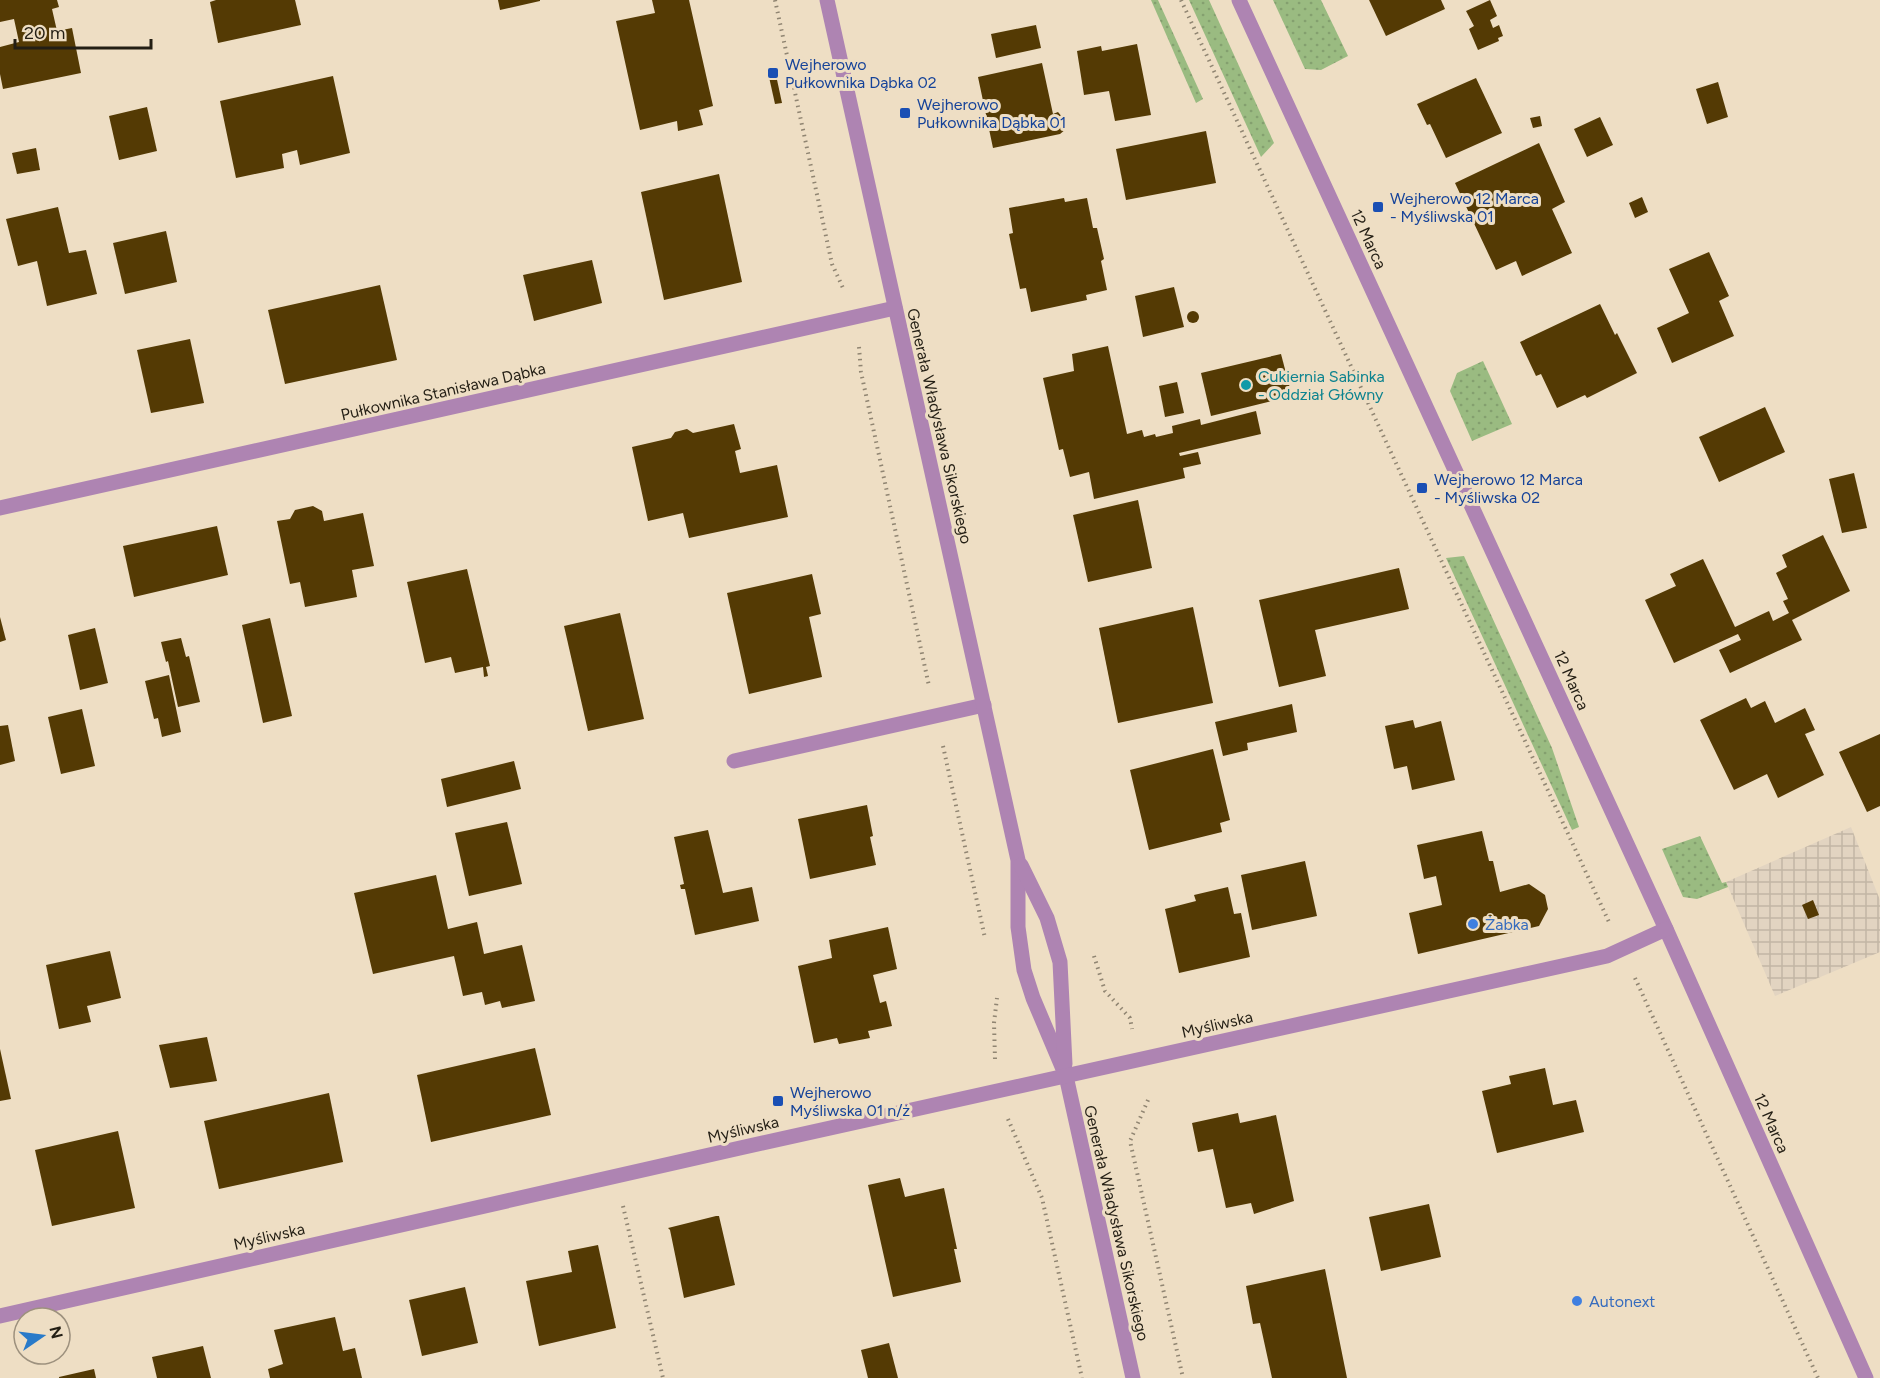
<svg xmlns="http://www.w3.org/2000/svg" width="1880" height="1378" font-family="Figtree,sans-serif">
<defs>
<pattern id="industrial-grid" width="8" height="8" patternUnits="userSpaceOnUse" patternTransform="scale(1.5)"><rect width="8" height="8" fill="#e2d4c1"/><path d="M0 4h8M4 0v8" fill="none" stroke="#c2b6a5"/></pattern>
<pattern id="grass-dots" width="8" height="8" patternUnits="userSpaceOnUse" patternTransform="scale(1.5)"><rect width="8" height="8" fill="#9abb81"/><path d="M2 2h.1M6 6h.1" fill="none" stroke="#84a06f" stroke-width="1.8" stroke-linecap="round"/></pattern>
</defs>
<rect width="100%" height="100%" fill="#eedec4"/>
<!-- industrial -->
<polygon fill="url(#industrial-grid)" points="1851,827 1880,900 1880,952 1775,996 1726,882"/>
<!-- grass -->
<g fill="url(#grass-dots)">
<polygon points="1151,0 1158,0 1203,99 1196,103"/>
<polygon points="1189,0 1209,0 1274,143 1261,157"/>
<polygon points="1273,0 1321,0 1348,56 1321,70 1305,69"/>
<polygon points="1483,361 1512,424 1472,441 1450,391 1457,373"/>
<polygon points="1464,556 1552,748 1579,827 1572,830 1446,558"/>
<polygon points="1700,836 1722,883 1726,882 1728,887 1697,899 1683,897 1662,849"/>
</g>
<!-- building -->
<g fill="#543a04">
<polygon points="0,0 57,0 59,7 52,9 57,31 72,28 81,73 3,89 0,74 0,47 19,42 14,19 0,22"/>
<polygon points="216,0 295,0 301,25 218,43 210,2"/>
<polygon points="498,0 540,0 540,1 500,10"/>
<polygon points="652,0 689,0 713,106 699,110 703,125 678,131 677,121 640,130 616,21 655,13"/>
<polygon points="1369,0 1441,0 1445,9 1386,36"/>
<polygon points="1490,0 1497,16 1490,20 1493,28 1499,25 1503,36 1498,38 1499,41 1478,50 1469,29 1474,26 1466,11"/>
<polygon points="1036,25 1041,48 996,58 991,34"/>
<polygon points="1137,44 1151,115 1115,121 1109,91 1084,95 1077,51 1101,46 1102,51"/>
<polygon points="1042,63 1053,114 1058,112 1063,118 1066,129 1060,134 993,148 978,77"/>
<polygon points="776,75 782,103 775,104 769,77"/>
<polygon points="333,76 350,153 300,165 297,150 282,154 284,168 236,178 220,101"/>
<polygon points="1476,78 1502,133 1446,158 1430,124 1427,125 1417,104"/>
<polygon points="1718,82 1728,117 1707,124 1696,89"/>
<polygon points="147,107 157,151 119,160 109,116"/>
<polygon points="1540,116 1542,126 1533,128 1530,118"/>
<polygon points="1600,117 1613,145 1587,157 1574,129"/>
<polygon points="1206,131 1216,183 1126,200 1116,149"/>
<polygon points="1539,143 1565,202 1552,209 1572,253 1522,276 1516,261 1496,270 1455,183"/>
<polygon points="36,148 40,170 17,174 12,153"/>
<polygon points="719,174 742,282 664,300 641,192"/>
<polygon points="1642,197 1648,212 1635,218 1629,203"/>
<polygon points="1064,198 1065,202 1087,198 1093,228 1097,228 1104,259 1101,261 1107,290 1086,295 1087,300 1031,312 1026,288 1020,289 1009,234 1013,233 1009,208"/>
<polygon points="58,207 69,253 86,250 97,294 47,306 37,261 18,266 6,219"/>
<polygon points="166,231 177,282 125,294 113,243"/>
<polygon points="1709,252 1729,296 1719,301 1734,336 1672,363 1657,328 1689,313 1669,269"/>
<polygon points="592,260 602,303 534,321 523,275"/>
<polygon points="380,285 397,360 285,384 268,310"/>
<polygon points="1174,287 1184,327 1143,337 1135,296"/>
<polygon points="1600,304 1615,335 1617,333 1637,373 1587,398 1585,395 1557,408 1541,374 1536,376 1520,342"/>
<circle cx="1193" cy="317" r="6"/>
<polygon points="190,339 204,403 151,413 137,350"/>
<polygon points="1108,346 1127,434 1142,430 1144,437 1155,434 1156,437 1173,433 1172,426 1200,419 1201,425 1256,411 1261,434 1179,453 1180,456 1198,452 1201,464 1183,468 1185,478 1094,499 1089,472 1070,477 1063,449 1059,450 1043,378 1074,371 1072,354"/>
<polygon points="1281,354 1292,396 1211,416 1201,373"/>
<polygon points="1177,382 1184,413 1165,417 1159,386"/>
<polygon points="1765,407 1785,452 1719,482 1699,437"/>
<polygon points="734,424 741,449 735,451 740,473 777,465 788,517 689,538 683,513 648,521 632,447 671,438 675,432 687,429 693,433"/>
<polygon points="1854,473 1867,528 1842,533 1829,479"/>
<polygon points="1138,500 1152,568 1088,582 1073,515"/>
<polygon points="313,506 322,511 324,521 363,513 374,566 352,570 357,597 305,607 300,582 290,584 277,521 290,519 295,510"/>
<polygon points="217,526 228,575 134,597 123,546"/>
<polygon points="1823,535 1850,591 1792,620 1802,640 1730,673 1719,650 1741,640 1738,634 1674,663 1645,600 1676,586 1670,574 1703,559 1735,627 1769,611 1773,621 1789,613 1783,601 1788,599 1776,573 1787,567 1782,555"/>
<polygon points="1399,568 1409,609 1315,630 1326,676 1279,687 1259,600"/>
<polygon points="467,569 490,666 486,667 488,676 484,677 483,667 455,673 451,657 425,663 407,582"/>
<polygon points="812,574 821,614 809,617 822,677 749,694 727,593"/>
<polygon points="1193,607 1213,703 1118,723 1099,628"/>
<polygon points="620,613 644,719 588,731 564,626"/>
<polygon points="0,617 6,640 0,642"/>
<polygon points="270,618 292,716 263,723 242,625"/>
<polygon points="95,628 108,683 80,690 68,635"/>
<polygon points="181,638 186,657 189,656 200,702 178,707 168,661 166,662 161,642"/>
<polygon points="169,675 181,732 162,737 158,718 154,719 145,681"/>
<polygon points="1746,698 1751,708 1765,701 1775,723 1805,708 1815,730 1805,734 1824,775 1778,798 1767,774 1734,790 1700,720"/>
<polygon points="1292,704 1297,732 1247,743 1248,750 1223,756 1215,722"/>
<polygon points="82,709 95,766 61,774 48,717"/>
<polygon points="1413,720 1415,728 1441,721 1455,780 1412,790 1407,766 1394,769 1385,726"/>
<polygon points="8,725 15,761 0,765 0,726"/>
<polygon points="1880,734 1880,806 1867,812 1839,752"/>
<polygon points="1213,749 1230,820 1220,823 1222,832 1149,850 1130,770"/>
<polygon points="514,761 521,789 447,807 441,779"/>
<polygon points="867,805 873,836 870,837 876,865 810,879 798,819"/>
<polygon points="507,822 522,884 469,896 455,833"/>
<polygon points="708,830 723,893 752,887 759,921 695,935 685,889 681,889 680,885 684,884 674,837"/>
<polygon points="1482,831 1489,861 1493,861 1500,892 1529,884 1545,895 1548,909 1539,926 1418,954 1409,913 1442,905 1436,876 1424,879 1417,845"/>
<polygon points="1305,861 1317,916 1252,930 1241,875"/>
<polygon points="436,875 448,929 477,922 484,954 522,945 535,1001 502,1008 500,1001 485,1005 482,992 463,996 454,956 373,974 354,893"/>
<polygon points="1228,887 1234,914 1241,913 1250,957 1179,973 1165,909 1196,901 1194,895"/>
<polygon points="1813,900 1819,915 1808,919 1802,905"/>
<polygon points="888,927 897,969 873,975 880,1003 886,1001 892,1026 868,1031 870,1038 839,1044 837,1038 814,1043 798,966 832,958 829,940"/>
<polygon points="110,951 121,998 87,1006 91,1022 59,1029 46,965"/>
<polygon points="207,1037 217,1081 170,1088 159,1045"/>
<polygon points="535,1048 551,1115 431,1142 417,1075"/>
<polygon points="0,1049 11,1099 0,1101"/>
<polygon points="1545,1068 1553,1105 1576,1100 1584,1132 1497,1153 1482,1091 1511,1084 1509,1076"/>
<polygon points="329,1093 343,1162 219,1189 204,1121"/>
<polygon points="1238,1113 1240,1123 1276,1115 1294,1201 1254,1214 1251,1203 1226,1208 1213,1149 1198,1152 1192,1123"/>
<polygon points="118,1131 135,1208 52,1226 35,1150"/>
<polygon points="900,1178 905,1197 944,1188 957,1249 954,1249 961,1282 893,1297 868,1185"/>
<polygon points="1429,1204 1441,1257 1381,1271 1369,1217"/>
<polygon points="716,1216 719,1216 735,1285 684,1298 670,1230 668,1228"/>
<polygon points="598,1245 616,1328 539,1346 526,1281 572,1272 568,1251"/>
<polygon points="1325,1269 1347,1378 1272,1378 1260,1323 1253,1324 1246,1286"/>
<polygon points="465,1287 478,1343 422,1356 409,1300"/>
<polygon points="335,1317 343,1351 355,1348 362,1378 270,1378 268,1369 283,1364 274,1330"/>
<polygon points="889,1343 898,1378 868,1378 861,1350"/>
<polygon points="203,1346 211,1378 157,1378 152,1357"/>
<polygon points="94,1369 96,1378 59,1378 59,1377"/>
</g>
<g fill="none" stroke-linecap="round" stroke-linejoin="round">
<!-- path -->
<g stroke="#908572" stroke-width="4" stroke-dasharray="1.5 4.5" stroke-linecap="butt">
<polyline points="775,0 832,264 843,288"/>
<polyline points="1181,0 1609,922"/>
<polyline points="859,347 861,372 929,686"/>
<polyline points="943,746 985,938"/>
<polyline points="1094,956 1105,991 1130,1018 1132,1029"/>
<polyline points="1635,978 1818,1378"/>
<polyline points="995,1059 994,1023 997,998"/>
<polyline points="1148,1100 1130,1141 1183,1378"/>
<polyline points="1008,1119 1042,1198 1082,1378"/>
<polyline points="623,1206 663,1378"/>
</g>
<!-- service -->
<polyline stroke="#ae84b2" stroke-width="15" points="734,761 984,705"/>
<!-- minor -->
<polyline stroke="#ae84b2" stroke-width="15" points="0,508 895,308"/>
<!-- tertiary -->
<g stroke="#ae84b2" stroke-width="15">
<polyline points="827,0 1018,860 1018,927 1024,970 1033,998 1066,1076 1133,1378"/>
<polyline points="1239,0 1666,929 1866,1378"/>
<polyline points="1021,865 1047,918 1060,962 1065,1064"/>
<polyline points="0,1316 740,1148 1607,956 1666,929"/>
</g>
</g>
<!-- markers -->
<g fill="#1a4fb4" stroke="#eedec4" stroke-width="2">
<rect x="767" y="67" width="12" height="12" rx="3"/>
<rect x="899" y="107" width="12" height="12" rx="3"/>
<rect x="1372" y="201" width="12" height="12" rx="3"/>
<rect x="1416" y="482" width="12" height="12" rx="3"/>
<rect x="772" y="1095" width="12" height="12" rx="3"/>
</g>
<circle fill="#0f9aa8" stroke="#eedec4" stroke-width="2" cx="1246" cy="385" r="6"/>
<g fill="#3f7fe0" stroke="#eedec4" stroke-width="2">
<circle cx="1473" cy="924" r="6"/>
<circle cx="1577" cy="1301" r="6"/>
</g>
<g text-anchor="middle" stroke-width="6" stroke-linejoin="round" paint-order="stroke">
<!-- transit labels -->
<g font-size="16" fill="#164399" stroke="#eedec4" text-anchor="start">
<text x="785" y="70">Wejherowo<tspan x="785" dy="18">Pułkownika Dąbka 02</tspan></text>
<text x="917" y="110">Wejherowo<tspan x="917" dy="18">Pułkownika Dąbka 01</tspan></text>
<text x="1390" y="204">Wejherowo 12 Marca<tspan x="1390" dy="18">- Myśliwska 01</tspan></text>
<text x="1434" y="485">Wejherowo 12 Marca<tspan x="1434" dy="18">- Myśliwska 02</tspan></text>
<text x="790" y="1098">Wejherowo<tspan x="790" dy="18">Myśliwska 01 n/ż</tspan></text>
</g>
<!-- street labels -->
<g font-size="16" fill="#231e14" stroke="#eedec4">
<text transform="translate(1369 239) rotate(65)" y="6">12 Marca</text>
<text transform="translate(443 391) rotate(-13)" y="6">Pułkownika Stanisława Dąbka</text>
<text transform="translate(940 426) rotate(77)" y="6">Generała Władysława Sikorskiego</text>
<text transform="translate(1572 680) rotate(66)" y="6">12 Marca</text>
<text transform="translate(1217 1024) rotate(-13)" y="6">Myśliwska</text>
<text transform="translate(1772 1123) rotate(66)" y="6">12 Marca</text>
<text transform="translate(743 1129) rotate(-13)" y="6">Myśliwska</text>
<text transform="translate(1117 1223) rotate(77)" y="6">Generała Władysława Sikorskiego</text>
<text transform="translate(269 1236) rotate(-13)" y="6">Myśliwska</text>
</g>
<!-- culture labels -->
<g font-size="16" fill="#0d838f" stroke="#eedec4" text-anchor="start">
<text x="1258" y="382">Cukiernia Sabinka<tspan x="1258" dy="18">- Oddział Główny</tspan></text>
</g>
<!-- shop labels -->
<g font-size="16" fill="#366cbe" stroke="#eedec4" text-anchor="start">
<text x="1485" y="930">Żabka</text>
<text x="1589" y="1307">Autonext</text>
</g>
</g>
<!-- north arrow -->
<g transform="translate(42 1336) rotate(76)"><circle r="28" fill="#eedec4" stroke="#9d917e" stroke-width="1.5"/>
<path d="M0-4.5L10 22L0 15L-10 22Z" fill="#297ac9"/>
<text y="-9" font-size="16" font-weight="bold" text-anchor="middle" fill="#231e14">N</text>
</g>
<!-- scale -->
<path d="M15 39v9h136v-9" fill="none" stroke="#231e14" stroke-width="3"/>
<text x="24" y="39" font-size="18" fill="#231e14" stroke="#eedec4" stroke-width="4.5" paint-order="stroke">20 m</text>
</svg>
